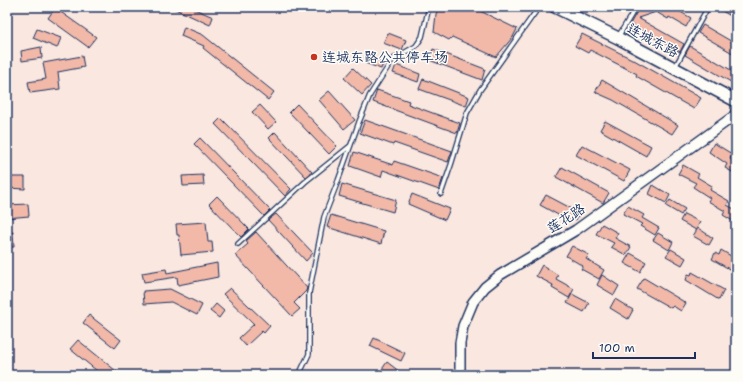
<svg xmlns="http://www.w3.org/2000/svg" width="743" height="382" font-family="'Shantell Sans','LXGW WenKai TC',sans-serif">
<rect width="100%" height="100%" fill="#fae8e0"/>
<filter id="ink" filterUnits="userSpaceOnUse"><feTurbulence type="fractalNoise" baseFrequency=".025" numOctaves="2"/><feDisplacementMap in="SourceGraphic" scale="8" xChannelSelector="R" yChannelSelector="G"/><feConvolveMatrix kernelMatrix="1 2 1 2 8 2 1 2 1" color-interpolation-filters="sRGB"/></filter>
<g filter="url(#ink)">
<!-- building -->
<g fill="#f2b9a9" stroke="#1b2f5e">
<polygon points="171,7 190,7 213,17 210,25"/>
<polygon points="439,7 472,7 517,29 513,37 496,57 452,37 449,40 434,32 436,14"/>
<polygon points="648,7 672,7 691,18 686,27 669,17 668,19 656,12 638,18 684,44 680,52 630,24 638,10"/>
<polygon points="715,7 734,7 736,8 736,19"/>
<polygon points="55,8 96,37 88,47 48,18"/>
<polygon points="703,25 736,44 736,55 698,33"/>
<polygon points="184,27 203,35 274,92 268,100 203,48 204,46 181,36"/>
<polygon points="37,29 61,38 57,48 33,38"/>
<polygon points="388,33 406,40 402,50 383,43"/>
<polygon points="582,34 634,60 701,98 694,109 636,76 637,74 590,50 588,53 575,46"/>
<polygon points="690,46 736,73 736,85 685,55"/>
<polygon points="41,47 42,58 22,61 21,51"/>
<polygon points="433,49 485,69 482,80 429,60"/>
<polygon points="82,56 84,67 58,72 60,89 30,93 28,82 46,79 43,63"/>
<polygon points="368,56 384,62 381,69 365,63"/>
<polygon points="396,65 420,74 418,82 393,73"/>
<polygon points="353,68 371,85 362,95 344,78"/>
<polygon points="423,79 469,97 466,106 419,89"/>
<polygon points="602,80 678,125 672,134 613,100 595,92"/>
<polygon points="377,90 409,101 408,104 460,123 457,133 373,102"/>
<polygon points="329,91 355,120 344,129 319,100"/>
<polygon points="297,104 337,146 329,154 289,112"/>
<polygon points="260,105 276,122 268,129 252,112"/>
<polygon points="221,118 291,189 285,196 215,124"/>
<polygon points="365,120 452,151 448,162 394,143 393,145 360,133"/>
<polygon points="605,121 651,146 646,156 600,130"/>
<polygon points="275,132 312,172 306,177 269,138"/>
<polygon points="200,138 270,210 264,216 194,144"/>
<polygon points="714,143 732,154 730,159 736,162 736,174 725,168 727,164 709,152"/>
<polygon points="582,145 630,170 624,181 576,155"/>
<polygon points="354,152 393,165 394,161 443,178 439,190 383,170 381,177 350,166"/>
<polygon points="683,165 699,174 697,177 712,186 710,190 729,201 727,205 736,210 736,223 723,215 725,211 708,201 710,198 693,187 696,183 678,174"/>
<polygon points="562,167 609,193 603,203 556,177"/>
<polygon points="203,175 204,185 183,186 182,176"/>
<polygon points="7,177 25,177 25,189 7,188"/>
<polygon points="342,184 396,200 393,212 339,196"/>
<polygon points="653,185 670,195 666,203 649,194"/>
<polygon points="412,194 450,209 445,220 408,204"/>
<polygon points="546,195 580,213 576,220 573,219 571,222 540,205"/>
<polygon points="217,196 249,229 241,237 209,204"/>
<polygon points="670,200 685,209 681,215 666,206"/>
<polygon points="28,204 29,216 7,218 7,205"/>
<polygon points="628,206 644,215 642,218 659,228 655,235 640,226 642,224 623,214"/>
<polygon points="276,214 313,253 306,261 268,220"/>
<polygon points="684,214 700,222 696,230 680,221"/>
<polygon points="331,215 384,231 381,244 327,227"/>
<polygon points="206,222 208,242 212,242 213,252 181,255 179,235 177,235 176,224"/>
<polygon points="602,224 618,233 615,238 631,247 626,255 611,247 614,243 596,234"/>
<polygon points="698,228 713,238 709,245 693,236"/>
<polygon points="13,232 14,247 7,247 7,233"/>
<polygon points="256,232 307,288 306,291 294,303 300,309 292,316 235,255 248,244 246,241"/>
<polygon points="658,233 673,242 669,250 653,240"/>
<polygon points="572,246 589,255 586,259 604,270 599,279 581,269 583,266 566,256"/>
<polygon points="671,249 686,258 682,265 666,256"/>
<polygon points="721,250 736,259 736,273 712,259 715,253 719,255"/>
<polygon points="630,253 646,262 640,272 624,263"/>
<polygon points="217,263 218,277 178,285 177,277 144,282 142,273 166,269 167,273"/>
<polygon points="542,265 558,275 556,279 574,289 569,298 552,288 553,285 536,276"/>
<polygon points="692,272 724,290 719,300 686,280 688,274 691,275"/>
<polygon points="602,275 619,286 614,295 597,285"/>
<polygon points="644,278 686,303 681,311 673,306 671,308 637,289"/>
<polygon points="230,288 270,326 264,333 262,331 246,346 239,338 254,324 223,294"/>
<polygon points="170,289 202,305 197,315 171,302 144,304 143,291"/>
<polygon points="572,294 589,303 584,312 567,303"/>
<polygon points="615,299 633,310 628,319 610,308"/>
<polygon points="216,304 224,311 219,318 210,311"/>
<polygon points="89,315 121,340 115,348 83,323"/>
<polygon points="374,338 405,353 401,361 370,346"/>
<polygon points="78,340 121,375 102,375 70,349"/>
<polygon points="387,362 404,375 385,375 380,372"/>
</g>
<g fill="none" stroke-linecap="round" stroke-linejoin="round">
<!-- lane casing -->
<g stroke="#1b2f5e" stroke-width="6">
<g id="lane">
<polyline points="618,37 636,7"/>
<polyline points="675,67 708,7"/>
<polyline points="441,194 451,165 467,113 480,90 539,7"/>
<polyline points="238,244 305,182 350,146"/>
<polyline points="299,375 309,354 309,293 324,217 338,181 359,122 370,95 393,59 416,46 422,37 429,7"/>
</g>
</g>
<!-- secondary casing -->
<g stroke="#1b2f5e" stroke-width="12">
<polyline id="secondary" points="460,375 460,343 463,326 473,302 485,287 500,275 576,230 734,116 736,112"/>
</g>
<!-- primary casing -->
<g stroke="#1b2f5e" stroke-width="14">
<polyline id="primary" points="555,7 618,38 736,101"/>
</g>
<!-- lane -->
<use href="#lane" stroke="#fdfcf7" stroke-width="3.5"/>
<!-- secondary -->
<use href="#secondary" stroke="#fdfcf7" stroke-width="9"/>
<!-- primary -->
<use href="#primary" stroke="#fdfcf7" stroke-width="11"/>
</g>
</g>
<!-- markers -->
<circle fill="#c8321e" stroke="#fdfcf7" stroke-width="1.5" cx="314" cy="57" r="4"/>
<g text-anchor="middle" stroke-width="3" stroke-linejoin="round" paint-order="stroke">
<!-- street labels -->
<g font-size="14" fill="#1b2f5e" stroke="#fdfcf7">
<text transform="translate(653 40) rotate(28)" y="5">连城东路</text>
<text transform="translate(566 218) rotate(-33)" y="5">莲花路</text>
</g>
<!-- poi labels -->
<g font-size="14" fill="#1b2f5e" stroke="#fdfcf7" text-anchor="start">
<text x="322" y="62">连城东路公共停车场</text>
</g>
</g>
<!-- margin -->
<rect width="743" height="382" fill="none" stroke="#fdfcf7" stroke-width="24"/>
<rect x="12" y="12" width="719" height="358" fill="none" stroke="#1b2f5e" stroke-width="1.5" filter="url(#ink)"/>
<!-- scale -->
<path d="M593 352v6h102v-6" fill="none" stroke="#1b2f5e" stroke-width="2"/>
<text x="599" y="352" font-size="12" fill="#1b2f5e" stroke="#fdfcf7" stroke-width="3" paint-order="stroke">100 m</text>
</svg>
